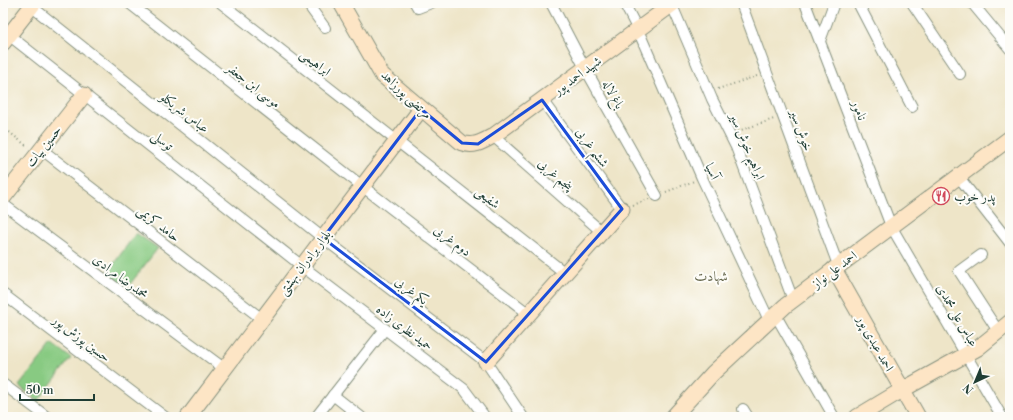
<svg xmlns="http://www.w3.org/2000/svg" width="1013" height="420" font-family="'Libre Bodoni',Amiri,serif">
<rect width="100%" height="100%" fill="#fdfcf7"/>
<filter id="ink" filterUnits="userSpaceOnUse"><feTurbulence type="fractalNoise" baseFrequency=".025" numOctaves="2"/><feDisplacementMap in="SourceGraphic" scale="8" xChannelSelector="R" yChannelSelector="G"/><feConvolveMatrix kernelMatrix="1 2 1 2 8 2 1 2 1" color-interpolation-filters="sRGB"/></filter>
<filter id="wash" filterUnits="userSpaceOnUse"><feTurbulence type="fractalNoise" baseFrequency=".012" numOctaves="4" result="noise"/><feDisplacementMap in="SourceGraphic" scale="16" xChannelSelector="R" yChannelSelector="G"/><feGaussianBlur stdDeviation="0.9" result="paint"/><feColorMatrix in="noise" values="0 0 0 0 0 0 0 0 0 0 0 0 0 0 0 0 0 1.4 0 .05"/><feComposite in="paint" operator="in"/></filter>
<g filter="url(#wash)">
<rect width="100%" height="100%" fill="#eee5c8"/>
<!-- green -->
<g fill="#88ca82" stroke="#54845b">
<polygon points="136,233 158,248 127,288 107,273"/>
<polygon points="52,344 71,358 38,401 19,386"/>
</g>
</g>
<g filter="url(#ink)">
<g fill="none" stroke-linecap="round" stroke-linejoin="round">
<!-- street casing -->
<g stroke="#86917e" stroke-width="12">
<g id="street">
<polyline points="129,3 362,186 529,314"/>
<polyline points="221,3 565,273"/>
<polyline points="307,3 325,28"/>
<polyline points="415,3 418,8 431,3"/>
<polyline points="551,3 585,68 657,196"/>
<polyline points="624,3 638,30 702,178 769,320"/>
<polyline points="671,3 712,99 736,147 793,300"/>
<polyline points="741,3 838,265"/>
<polyline points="805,3 891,226 1002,417"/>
<polyline points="858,3 912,107"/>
<polyline points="912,3 960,74"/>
<polyline points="972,3 1010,49"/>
<polyline points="31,6 323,238 486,362 523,417"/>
<polyline points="5,32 302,266 464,389 485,417"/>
<polyline points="820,41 834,3"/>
<polyline points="542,100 622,209"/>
<polyline points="493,136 602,232"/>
<polyline points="41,149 262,319"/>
<polyline points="958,176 1010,243"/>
<polyline points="3,204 225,369"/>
<polyline points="981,255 959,271 998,331"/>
<polyline points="3,294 165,417"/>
<polyline points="775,314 834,417"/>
<polyline points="3,384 47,417"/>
<polyline points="333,395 361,417"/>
<polyline points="743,409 748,417"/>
<polyline points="316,417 385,329"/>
</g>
</g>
<!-- secondary casing -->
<g stroke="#86917e" stroke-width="17">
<g id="secondary">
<path d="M341 3 382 75 462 143C474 147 482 142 493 136L674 3"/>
<polyline points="3,43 34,3"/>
<polyline points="3,198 84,95"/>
<polyline points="834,269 918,417"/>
<polyline points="486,362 622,209"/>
<polyline points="188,417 421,109"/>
<polyline points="673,417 713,373 785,306 1010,138"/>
<polyline points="857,417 902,390 978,348 1010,322"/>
</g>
</g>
<!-- path -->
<g stroke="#86917e" stroke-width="2" stroke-dasharray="1 3" stroke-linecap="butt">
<polyline points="718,89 757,76"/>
<polyline points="3,127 28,147"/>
<polyline points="738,131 774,119"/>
<polyline points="666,192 694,181"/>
<polyline points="633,205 649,199"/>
</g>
<!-- street -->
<use href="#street" stroke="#fff" stroke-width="10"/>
<!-- secondary -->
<use href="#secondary" stroke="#fde5c5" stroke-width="15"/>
</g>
</g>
<!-- marked area -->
<path fill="none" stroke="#1d4ed8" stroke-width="3" stroke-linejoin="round" d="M542 100 622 209 486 362 323 238 421 109 462 143 478 144Z"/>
<!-- icons -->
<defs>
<g id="restaurant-ring" transform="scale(0.9)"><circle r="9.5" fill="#fdfcf7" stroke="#d1495b" stroke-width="1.5"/><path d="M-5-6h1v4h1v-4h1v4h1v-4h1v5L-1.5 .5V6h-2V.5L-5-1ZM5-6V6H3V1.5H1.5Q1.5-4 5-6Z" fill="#d1495b"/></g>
</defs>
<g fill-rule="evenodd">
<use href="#restaurant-ring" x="941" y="196"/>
</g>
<g text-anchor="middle" stroke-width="4" stroke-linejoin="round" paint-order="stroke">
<!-- street labels -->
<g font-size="13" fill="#1f3d34" stroke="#fdfcf7">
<text transform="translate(316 62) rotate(38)" y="5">ابراهیمی</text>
<text transform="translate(577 75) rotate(-36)" y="5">شهید احمد پور</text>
<text transform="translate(254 85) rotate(38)" y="5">موسی ابن جعفر</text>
<text transform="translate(407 94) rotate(43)" y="5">مرتضی پورزاهد</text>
<text transform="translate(614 94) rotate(61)" y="5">باغ لاله</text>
<text transform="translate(860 110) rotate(69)" y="5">نامور</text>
<text transform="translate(185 112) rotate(38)" y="5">عباس شریکلو</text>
<text transform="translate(802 130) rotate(70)" y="5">خوش سیر</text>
<text transform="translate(163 140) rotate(38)" y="5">توسلی</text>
<text transform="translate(43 146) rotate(-52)" y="5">حسین بیات</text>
<text transform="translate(748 146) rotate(67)" y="5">ابراهیم خوش سیر</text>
<text transform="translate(593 147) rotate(54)" y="5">ششم غربی</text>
<text transform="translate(713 171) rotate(66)" y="5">آسیا</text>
<text transform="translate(556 174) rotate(41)" y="5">پنجم غربی</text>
<text transform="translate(488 197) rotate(38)" y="5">شفیعی</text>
<text transform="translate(159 223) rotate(38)" y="5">حامد کریمی</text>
<text transform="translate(453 240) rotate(37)" y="5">دوم غربی</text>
<text transform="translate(304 262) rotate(-53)" y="5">بلوار برادران بهشتی</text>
<text transform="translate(834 269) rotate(-37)" y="5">احمد علی نواز</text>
<text transform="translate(121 276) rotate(37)" y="5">محمدرضا مرادی</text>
<text transform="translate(412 290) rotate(37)" y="5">یکم غربی</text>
<text transform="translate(958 315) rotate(60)" y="5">عباس علی محمدی</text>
<text transform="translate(405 327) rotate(37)" y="5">حمید نظری زاده</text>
<text transform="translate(82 338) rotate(37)" y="5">حسین پوزش پور</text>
<text transform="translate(876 343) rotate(61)" y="5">احمد عبدی پور</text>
</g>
<!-- poi labels -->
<g font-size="13" fill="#1f3d34" stroke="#fdfcf7" text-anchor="start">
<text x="954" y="201">پدر خوب</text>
</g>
<!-- neighbourhood labels -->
<g font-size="14" fill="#67684e" stroke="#fdfcf7">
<text x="711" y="281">شهادت</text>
</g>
</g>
<!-- margin -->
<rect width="1013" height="420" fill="none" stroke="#fdfcf7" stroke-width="16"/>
<!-- north arrow -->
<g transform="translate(975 382) rotate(224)" stroke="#fdfcf7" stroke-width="3" paint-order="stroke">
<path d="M0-3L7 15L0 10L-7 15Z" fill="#1f3d34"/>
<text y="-6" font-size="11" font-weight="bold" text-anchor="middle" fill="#1f3d34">N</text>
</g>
<!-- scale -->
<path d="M20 394v6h74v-6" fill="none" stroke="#1f3d34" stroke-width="2"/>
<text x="26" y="394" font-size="12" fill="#1f3d34" stroke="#fdfcf7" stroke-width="3" paint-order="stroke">50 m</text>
</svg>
